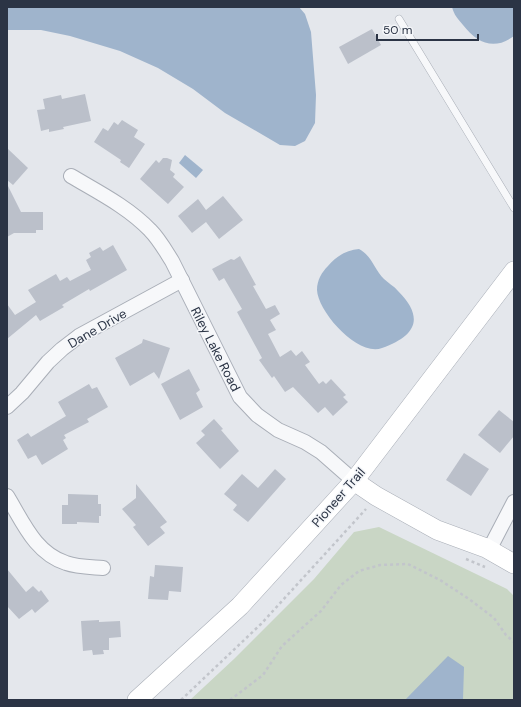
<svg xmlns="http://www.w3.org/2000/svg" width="521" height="707" font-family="'DM Sans',sans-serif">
<rect width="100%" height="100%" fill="#e4e7ec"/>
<!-- green -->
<polygon fill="#c9d6c5" points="379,527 507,589 514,596 514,700 190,700 234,659 314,579 354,532"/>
<!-- water -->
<g fill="#9fb4cc">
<polygon points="7,7 299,7 305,14 311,32 316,95 315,123 305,141 295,146 280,145 225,113 193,89 158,68 120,51 70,36 41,30 7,30"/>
<path d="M452 7H514V36C494 51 477 43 463 25 458 19 454 15 452 7Z"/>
<polygon points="185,155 203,170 196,178 179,163"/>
<path d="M359 249C372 256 374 269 384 279 388 283 394 286 398 291 425 318 416 336 382 348 358 357 318 312 317 290 317 280 322 272 328 266 336 256 347 250 359 249Z"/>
<polygon points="448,656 464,667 463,700 405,700"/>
</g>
<!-- building -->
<g fill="#bbc0ca">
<polygon points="372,29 381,45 348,64 339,47"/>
<polygon points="85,94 91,121 63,127 64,129 49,132 49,129 41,131 37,110 45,109 43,99 61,95 62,99"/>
<polygon points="122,120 138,130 134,137 145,144 129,168 120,162 121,160 94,142 103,128 108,131 114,122 118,125"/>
<polygon points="7,148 28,168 13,185 7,180"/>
<polygon points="163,158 167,158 172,160 170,170 175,174 173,177 184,187 168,204 140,179 156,160 159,163"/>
<polygon points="7,184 21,212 43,212 43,230 36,230 36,233 14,233 7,237"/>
<polygon points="223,196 243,220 219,239 206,222 192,233 178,216 198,199 206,210"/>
<polygon points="113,245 127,270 90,291 89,289 62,305 64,307 40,321 36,315 7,339 7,304 15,315 36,302 28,290 56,274 60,281 67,277 70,281 91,270 86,260 91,257 89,253 100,247 103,251"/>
<polygon points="240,256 256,285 253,286 266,309 275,305 280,314 270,320 276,330 268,334 280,357 291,350 296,356 302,351 310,362 305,365 319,384 323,381 326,384 331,379 346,395 343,397 348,402 333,416 325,407 318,413 293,387 285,392 274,376 272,378 259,360 262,358 237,312 242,309 224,278 219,281 212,269 231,259 234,260"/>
<polygon points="143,339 170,348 159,379 154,372 130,386 115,358 142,343"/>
<polygon points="189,369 200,390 196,393 203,407 180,420 161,384"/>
<polygon points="89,384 92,389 97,387 108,407 87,419 89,422 64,435 66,438 63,440 68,449 42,465 36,455 28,459 17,440 28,433 31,437 66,416 58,402"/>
<polygon points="499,410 514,422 514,436 500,453 478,435"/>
<polygon points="214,419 223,429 221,430 239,451 220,469 196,443 205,435 201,431"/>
<polygon points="464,453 489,469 471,496 446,480"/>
<polygon points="275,469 286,479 248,522 233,510 237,505 224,494 242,474 258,488"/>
<polygon points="136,484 167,522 160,527 165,533 148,546 133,527 136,525 122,509 136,498"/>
<polygon points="68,494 98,495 98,504 101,504 101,516 99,516 99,523 77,522 77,524 62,524 62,505 68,505"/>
<polygon points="155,565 183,567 181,592 169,591 168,600 148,599 150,576 154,577"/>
<polygon points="7,569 26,592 33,586 39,592 41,590 49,601 35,613 32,609 19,619 7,606"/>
<polygon points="99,620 99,622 120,621 121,637 109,638 109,650 103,650 104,654 93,655 92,650 83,651 81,621"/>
</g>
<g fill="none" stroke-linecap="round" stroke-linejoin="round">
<!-- lane casing -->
<g stroke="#a9aeb7" stroke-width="8">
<polyline id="lane" points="399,19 514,208"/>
</g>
<!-- street casing -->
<g stroke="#a9aeb7" stroke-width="16">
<g id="street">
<path d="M71 176C98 192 128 207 150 230 159 239 165 250 172 261L240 397 257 415 278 430 305 442 321 452 354 481"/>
<polyline points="7,407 22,393 48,362 62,349 79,336 182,280"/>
<path d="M7 496C23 522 35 553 66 563 77 567 91 567 103 568"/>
<polyline points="489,550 514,502"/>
</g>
</g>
<!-- secondary casing -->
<g stroke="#a9aeb7" stroke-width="20">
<g id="secondary">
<polyline points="354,481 376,496 437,530 486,548 514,564"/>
<polyline points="137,700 240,606 354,481 514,271"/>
</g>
</g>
<!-- path -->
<g stroke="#c2c5cb" stroke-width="2.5" stroke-dasharray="3 3" stroke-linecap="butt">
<polyline points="466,559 485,567"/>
<polyline points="181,700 261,624 366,509"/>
<polyline points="230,700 263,675 282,646 321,611 341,585 359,571 380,565 408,564 440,580 469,599 494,618 506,635 514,642"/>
</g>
<!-- lane -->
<use href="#lane" stroke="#f7f8fa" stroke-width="7"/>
<!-- street -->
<use href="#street" stroke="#f7f8fa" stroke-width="14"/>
<!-- secondary -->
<use href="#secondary" stroke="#fff" stroke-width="19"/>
</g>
<g text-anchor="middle" stroke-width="3" stroke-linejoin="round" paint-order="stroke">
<!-- street labels -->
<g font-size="13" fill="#2b3445" stroke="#f4f6f9">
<text transform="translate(97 328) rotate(-30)" y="5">Dane Drive</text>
<text transform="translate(216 349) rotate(63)" y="5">Riley Lake Road</text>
<text transform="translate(338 497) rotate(-49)" y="5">Pioneer Trail</text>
</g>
</g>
<!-- border -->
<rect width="521" height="707" fill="none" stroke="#2b3445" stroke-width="16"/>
<!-- scale -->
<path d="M377 34v6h101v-6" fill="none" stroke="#2b3445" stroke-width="2"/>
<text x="383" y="34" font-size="12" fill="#2b3445" stroke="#f4f6f9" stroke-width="3" paint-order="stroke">50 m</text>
</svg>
